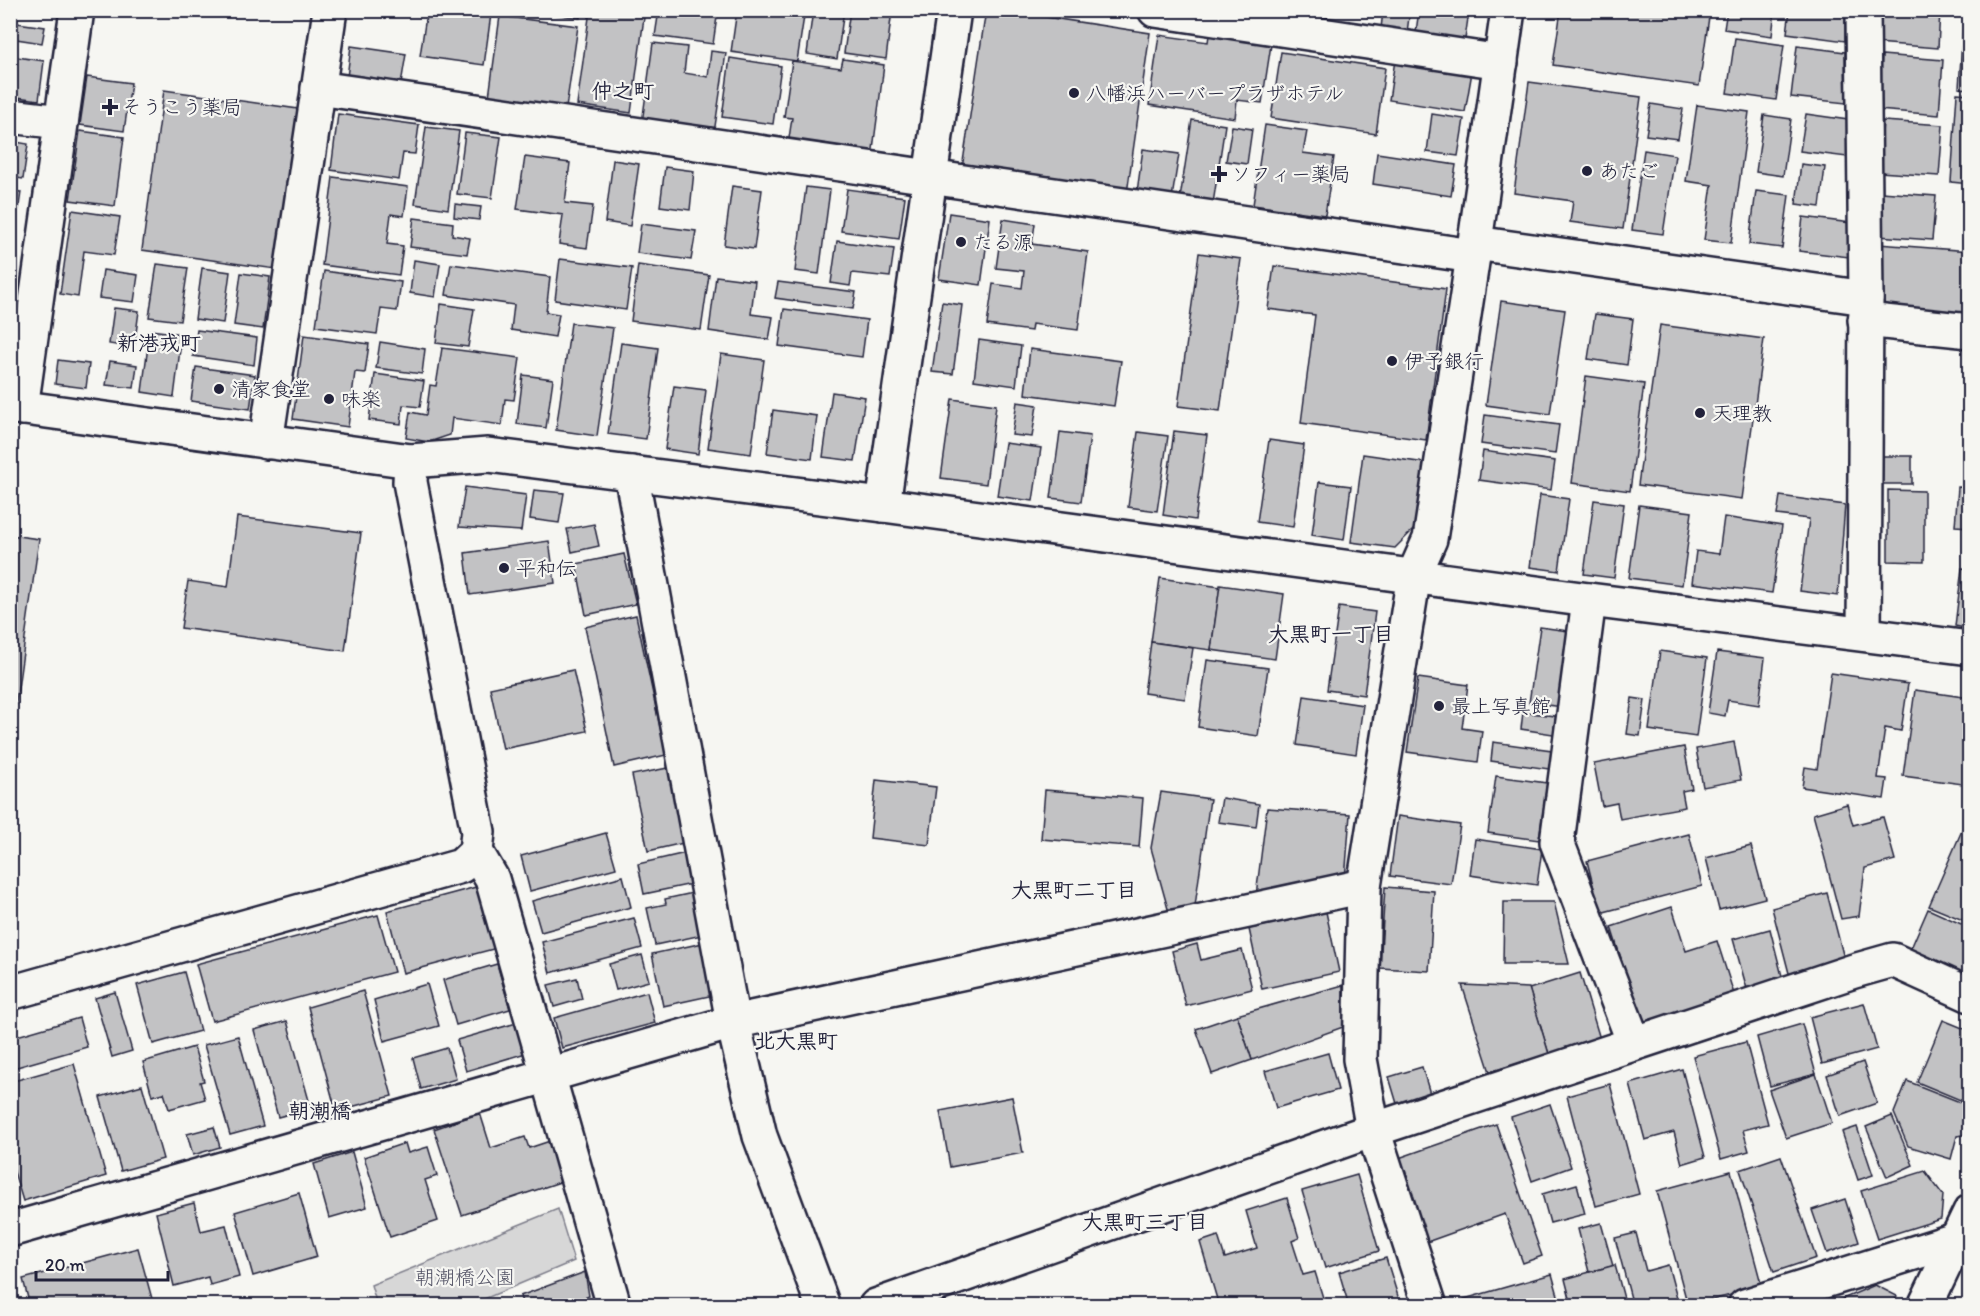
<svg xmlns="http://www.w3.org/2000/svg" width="1980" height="1316" font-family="Itim,'Klee One',sans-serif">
<rect width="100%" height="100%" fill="#f6f6f2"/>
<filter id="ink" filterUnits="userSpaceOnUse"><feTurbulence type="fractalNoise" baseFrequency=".0167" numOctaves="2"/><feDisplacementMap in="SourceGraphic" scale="12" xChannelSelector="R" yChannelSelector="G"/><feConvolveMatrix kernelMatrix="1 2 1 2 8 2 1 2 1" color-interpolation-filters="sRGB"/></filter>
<g filter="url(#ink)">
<!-- green -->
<polygon fill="#d7d7d7" stroke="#7c7c89" stroke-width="1.5" points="558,1209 574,1261 470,1305 377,1305 371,1285"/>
<!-- building -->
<g fill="#c2c2c4" stroke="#22223b" stroke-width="1.5">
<polygon points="427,10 469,10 491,14 484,65 420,56"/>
<polygon points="526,10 581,10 580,18"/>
<polygon points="590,10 645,10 631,113 577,105"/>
<polygon points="659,10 718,10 713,44 655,36"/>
<polygon points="737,10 805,10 797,61 731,52"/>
<polygon points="813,10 844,10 837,59 807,54"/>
<polygon points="850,10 892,10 886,59 844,53"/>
<polygon points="986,10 1000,10 1150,33 1126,200 961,175"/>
<polygon points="1383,10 1410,10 1407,32 1381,29"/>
<polygon points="1419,10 1469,11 1464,46 1415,39"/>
<polygon points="1561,10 1710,10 1699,86 1553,65"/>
<polygon points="1727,10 1775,10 1772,36 1724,29"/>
<polygon points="1790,10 1845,10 1845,41 1787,33"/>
<polygon points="1879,10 1940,10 1938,48 1877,43"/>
<polygon points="500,16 578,26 566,108 489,97"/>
<polygon points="10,22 45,27 42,43 10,38"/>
<polygon points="1963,25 1970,26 1970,89 1959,88"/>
<polygon points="1210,28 1272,38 1262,103 1237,100 1235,118 1149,105 1159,35 1208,42"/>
<polygon points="1735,38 1784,45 1776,100 1727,93"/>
<polygon points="653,43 687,47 684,73 708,77 711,51 726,53 714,133 642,123"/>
<polygon points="351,46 406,54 401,84 347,77"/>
<polygon points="1797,46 1845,52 1846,103 1791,97"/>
<polygon points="1281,52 1385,68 1376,134 1271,118"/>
<polygon points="1882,55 1943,60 1939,115 1878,110"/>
<polygon points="10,56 44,61 39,100 10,96"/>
<polygon points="730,58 781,66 773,124 722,117"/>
<polygon points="843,59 884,65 872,157 788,145 792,118 784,117 792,61 841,68"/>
<polygon points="1395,60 1472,72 1465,112 1389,100"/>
<polygon points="87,77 131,83 124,131 80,125"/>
<polygon points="1529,82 1641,97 1623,229 1570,222 1573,201 1514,193"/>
<polygon points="164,90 298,109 276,269 142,250"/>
<polygon points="1957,93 1970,94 1970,184 1951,182"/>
<polygon points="1651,104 1683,109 1678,139 1646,135"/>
<polygon points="1697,105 1749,112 1731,243 1704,240 1712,185 1686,181"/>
<polygon points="338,114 419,125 415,154 403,153 399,180 331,170"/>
<polygon points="1432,114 1464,119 1458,156 1427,152"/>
<polygon points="1806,114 1848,120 1847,157 1800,151"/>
<polygon points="1764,115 1791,119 1783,176 1756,172"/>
<polygon points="1192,120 1225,125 1212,210 1179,205"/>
<polygon points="1883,121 1943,125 1939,176 1879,172"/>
<polygon points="1265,125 1307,131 1303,153 1334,157 1325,215 1253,205"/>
<polygon points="1232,126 1252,129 1247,164 1226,161"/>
<polygon points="426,127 459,131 448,209 415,204"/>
<polygon points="80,131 124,137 115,206 70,200"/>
<polygon points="465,133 501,137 492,198 457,194"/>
<polygon points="10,141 28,144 23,179 10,177"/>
<polygon points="1143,149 1179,154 1171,204 1136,199"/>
<polygon points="1644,150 1675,155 1663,234 1632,230"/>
<polygon points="1377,153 1456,165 1451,196 1373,184"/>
<polygon points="525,157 570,163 565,203 593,206 587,248 559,244 563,215 517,209"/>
<polygon points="613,160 639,164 630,226 605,222"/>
<polygon points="1801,164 1825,167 1820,207 1796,204"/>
<polygon points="665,167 694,171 690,210 660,206"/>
<polygon points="333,177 408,187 404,216 391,214 387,244 403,246 399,275 322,265"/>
<polygon points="732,186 762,190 754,249 724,245"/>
<polygon points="806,187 830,190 819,274 795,271"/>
<polygon points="847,189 905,197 899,239 841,231"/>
<polygon points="10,191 21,192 14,241 10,241"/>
<polygon points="1756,191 1789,195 1782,248 1749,244"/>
<polygon points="1881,192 1936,196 1932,240 1878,236"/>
<polygon points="455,204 481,207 479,220 454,217"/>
<polygon points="72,210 120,217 114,255 84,251 78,297 60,294"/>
<polygon points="949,213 990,219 981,285 939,279"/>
<polygon points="1803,217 1851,223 1849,257 1799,251"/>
<polygon points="414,218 453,223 452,235 470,238 467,254 410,247"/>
<polygon points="1003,219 1035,224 1032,244 1088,252 1078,330 1032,324 1031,331 987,325 993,284 1022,288 1024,271 996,268"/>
<polygon points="641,224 696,231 691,260 637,253"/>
<polygon points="837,241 894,249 890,277 852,273 850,286 831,283"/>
<polygon points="1878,244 1970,251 1970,313 1874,307"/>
<polygon points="10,251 16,252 10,291"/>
<polygon points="1199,253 1241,259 1220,411 1178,406"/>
<polygon points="560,259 632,268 626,310 555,300"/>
<polygon points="414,260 440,264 435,297 410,293"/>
<polygon points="157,264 188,268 180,321 149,317"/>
<polygon points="451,264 550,277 546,312 559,314 555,337 511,330 514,305 446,295"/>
<polygon points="638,265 709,275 701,330 631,321"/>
<polygon points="1274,266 1446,289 1426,440 1301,423 1315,315 1268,309"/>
<polygon points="202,268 230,272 223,323 195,319"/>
<polygon points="103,270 138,275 134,302 99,298"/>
<polygon points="324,271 401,282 397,311 381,309 377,334 316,326"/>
<polygon points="241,273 270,277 263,329 234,325"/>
<polygon points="716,276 755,281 751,314 773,317 769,340 709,331"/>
<polygon points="778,282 856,292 853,309 775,298"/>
<polygon points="1501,301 1565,310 1550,414 1486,405"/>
<polygon points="942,302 962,305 953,374 932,372"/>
<polygon points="441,304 474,309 468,347 436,343"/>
<polygon points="114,308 139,311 134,348 109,344"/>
<polygon points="784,309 867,320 862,357 779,346"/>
<polygon points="1595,314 1633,319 1627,365 1588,359"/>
<polygon points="571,323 613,328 597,436 556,430"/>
<polygon points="1660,325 1764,339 1742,499 1638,485"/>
<polygon points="150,330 182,334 174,397 142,392"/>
<polygon points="197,330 257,338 254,365 193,356"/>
<polygon points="304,335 369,344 365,373 355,372 348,427 293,419"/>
<polygon points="979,340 1021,346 1016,386 974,380"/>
<polygon points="380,342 425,349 422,374 376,368"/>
<polygon points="621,343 658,348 646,439 608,434"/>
<polygon points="442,348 520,358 514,400 505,399 502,425 452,418 450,435 429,442 406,438 410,412 426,415 430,385 436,386"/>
<polygon points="1030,349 1121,361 1114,406 1025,394"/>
<polygon points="721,354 764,360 751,454 708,448"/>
<polygon points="58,360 89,364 86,388 55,384"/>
<polygon points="110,361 137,365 134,388 106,385"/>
<polygon points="196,367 255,375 250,409 191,401"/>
<polygon points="375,374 424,381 420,407 403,405 401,424 369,420"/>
<polygon points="523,375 553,379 546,428 517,424"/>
<polygon points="1586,376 1644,384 1630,491 1572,483"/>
<polygon points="674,386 706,390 698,454 665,449"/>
<polygon points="832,392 865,397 855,461 823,457"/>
<polygon points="952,399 996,405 986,484 941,478"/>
<polygon points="1017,402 1037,405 1032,437 1012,435"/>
<polygon points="773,410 817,416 812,459 767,453"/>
<polygon points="1485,415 1559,425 1555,454 1481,444"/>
<polygon points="1174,431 1207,435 1195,520 1163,515"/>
<polygon points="1060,432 1090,436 1081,502 1051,498"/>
<polygon points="1138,432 1168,436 1157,511 1128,507"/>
<polygon points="1269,440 1304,445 1293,527 1257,522"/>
<polygon points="1005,443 1041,448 1033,501 997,496"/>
<polygon points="1483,451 1555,461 1551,490 1479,480"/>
<polygon points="1363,454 1425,463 1416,527 1395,548 1351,542"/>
<rect x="1881" y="456" width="31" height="28"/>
<polygon points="1319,482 1351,486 1344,540 1312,535"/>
<polygon points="465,487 526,495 521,531 459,527"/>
<polygon points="1958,487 1970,488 1970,527 1955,526"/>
<polygon points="534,490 564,493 559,523 530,519"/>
<polygon points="1888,490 1924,491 1924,562 1888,561"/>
<polygon points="1540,495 1569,499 1559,571 1530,567"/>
<polygon points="1780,496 1845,505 1838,596 1800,591 1809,519 1777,515"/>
<polygon points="1594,500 1624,504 1614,578 1584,574"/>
<polygon points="1639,505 1692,512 1682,585 1629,578"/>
<polygon points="237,517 361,533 345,651 181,628 188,581 228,587"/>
<polygon points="1724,517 1782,526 1772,593 1692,583 1696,551 1719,554"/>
<polygon points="594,524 599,546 572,552 567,529"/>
<polygon points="10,535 39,539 10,745"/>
<polygon points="549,541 555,583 470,595 465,553"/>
<polygon points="624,554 636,604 586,615 576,564"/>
<polygon points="1962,568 1970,569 1970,629 1955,626"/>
<polygon points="1160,578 1220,587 1211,650 1151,642"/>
<polygon points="1220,585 1284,594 1275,659 1211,650"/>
<polygon points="1339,607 1375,612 1364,695 1327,690"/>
<polygon points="636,615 666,755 614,767 585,627"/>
<polygon points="1540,627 1575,632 1564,707 1529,703"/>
<polygon points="1151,642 1193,648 1185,699 1144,693"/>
<polygon points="1660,651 1707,658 1696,737 1649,730"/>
<polygon points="1717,652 1765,658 1759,705 1728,700 1725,716 1708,713"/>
<polygon points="1207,660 1268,668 1258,736 1198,727"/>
<polygon points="573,670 587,731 503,749 490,688"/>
<polygon points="1831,673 1908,684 1901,731 1885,728 1878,778 1887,779 1884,799 1802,787 1805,767 1817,769"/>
<polygon points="1418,678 1468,685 1462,728 1482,731 1478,762 1407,752"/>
<polygon points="1915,690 1970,698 1970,785 1903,776"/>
<polygon points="1304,696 1363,705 1356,754 1297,745"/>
<polygon points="1632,698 1645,700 1640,736 1627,734"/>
<polygon points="1523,712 1562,717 1559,735 1521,729"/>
<polygon points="1493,742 1559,751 1556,770 1491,761"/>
<polygon points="1734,742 1741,780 1703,787 1696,749"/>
<polygon points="1684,747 1692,789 1682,791 1685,807 1620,819 1617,803 1602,806 1594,764"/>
<polygon points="673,767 688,842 648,851 632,775"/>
<polygon points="1496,776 1547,783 1539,840 1488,833"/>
<polygon points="876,780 936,787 929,845 870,838"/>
<polygon points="1045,790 1143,798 1139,847 1041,839"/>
<polygon points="1161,792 1210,799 1194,913 1168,909 1151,848"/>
<polygon points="1222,798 1259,804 1256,827 1218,822"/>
<polygon points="1847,804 1853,825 1883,817 1895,860 1865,868 1859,916 1841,919 1813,814"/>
<polygon points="1267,808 1350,814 1345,880 1256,896"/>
<polygon points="1970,812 1970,923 1929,906"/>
<polygon points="1398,816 1460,825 1451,884 1390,876"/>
<polygon points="606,833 616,868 530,891 521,856"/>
<polygon points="1689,834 1702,886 1600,913 1587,861"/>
<polygon points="1475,839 1542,849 1537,885 1470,875"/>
<polygon points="1751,846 1765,898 1719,910 1706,858"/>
<polygon points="690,852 697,883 644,894 638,864"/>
<polygon points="623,876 631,907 541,932 532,901"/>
<polygon points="480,886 497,948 403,973 387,911"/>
<polygon points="1385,887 1434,891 1429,971 1380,968"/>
<polygon points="693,893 702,935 655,945 647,908 666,904 665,899"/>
<polygon points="1827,893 1846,966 1791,981 1772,908"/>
<polygon points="1504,902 1554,902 1569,964 1503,964"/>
<polygon points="1672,907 1686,951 1717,941 1734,994 1642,1024 1611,927"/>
<polygon points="1928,909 1970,928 1970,969 1961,987 1905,962"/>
<polygon points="1326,912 1339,972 1262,989 1249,929"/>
<polygon points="378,915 394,972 212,1021 196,964"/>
<polygon points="634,918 642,948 550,973 542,942"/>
<polygon points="1770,929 1783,980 1747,989 1733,939"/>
<polygon points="703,943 714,995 663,1006 652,954"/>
<polygon points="1197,944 1201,960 1242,950 1252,989 1186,1006 1172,951"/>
<polygon points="642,955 649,981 616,990 609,964"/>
<polygon points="497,964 510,1009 456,1025 443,980"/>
<polygon points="184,972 200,1031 153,1044 137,985"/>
<polygon points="1580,973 1600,1039 1549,1054 1529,989"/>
<polygon points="577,978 582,999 554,1007 548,985"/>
<polygon points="427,984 439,1026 384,1041 374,1000"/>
<polygon points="1343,985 1343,1027 1252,1060 1237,1015"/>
<polygon points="1462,985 1529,988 1549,1054 1490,1072"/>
<polygon points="363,991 392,1096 336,1111 308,1007"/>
<polygon points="115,992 132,1051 112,1057 95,998"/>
<polygon points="647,992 655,1023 562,1048 554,1018"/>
<polygon points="1864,1003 1877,1049 1822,1064 1810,1017"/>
<polygon points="1237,1015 1252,1060 1212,1074 1196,1029"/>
<polygon points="79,1018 87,1047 10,1069 10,1038"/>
<polygon points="1943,1020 1970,1031 1970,1104 1917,1082"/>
<polygon points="287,1021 311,1108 278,1117 254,1030"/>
<polygon points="520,1022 529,1052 466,1071 457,1040"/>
<polygon points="1802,1024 1816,1074 1770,1086 1757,1037"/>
<polygon points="238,1036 263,1126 230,1135 204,1045"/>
<polygon points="1746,1042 1768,1124 1743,1130 1749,1151 1721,1159 1693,1056"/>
<polygon points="194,1047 204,1081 200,1082 205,1099 169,1109 164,1093 152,1096 143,1062"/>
<polygon points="447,1048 456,1079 421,1089 413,1058"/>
<polygon points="1328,1053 1338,1090 1276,1108 1265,1071"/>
<polygon points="1863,1062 1877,1103 1840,1116 1827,1075"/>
<polygon points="74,1064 106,1176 23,1201 10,1159 10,1082"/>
<polygon points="1422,1067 1431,1097 1398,1107 1389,1077"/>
<polygon points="1682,1069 1705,1157 1682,1164 1674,1132 1645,1140 1630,1084"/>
<polygon points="1816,1074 1832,1123 1786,1138 1769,1090"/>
<polygon points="1907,1081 1970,1106 1970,1134 1957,1136 1951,1159 1908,1146 1894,1113"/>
<polygon points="1610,1084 1639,1194 1596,1206 1567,1096"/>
<polygon points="142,1085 163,1159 121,1171 100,1097"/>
<polygon points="1012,1097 1023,1153 950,1167 940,1111"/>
<polygon points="1550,1104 1571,1167 1532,1181 1511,1117"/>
<polygon points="480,1113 491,1148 525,1137 529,1148 550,1141 563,1181 462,1215 434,1129"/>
<polygon points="1892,1116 1913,1165 1887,1177 1866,1127"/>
<polygon points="1496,1124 1542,1256 1523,1263 1505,1214 1424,1243 1396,1159"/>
<polygon points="214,1127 220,1147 193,1155 187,1134"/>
<polygon points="1857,1127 1873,1175 1858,1180 1842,1132"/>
<polygon points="405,1143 408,1153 428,1147 437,1176 425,1180 438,1221 390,1237 364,1157"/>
<polygon points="352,1152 367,1207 329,1218 314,1164"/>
<polygon points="1781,1156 1816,1258 1774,1272 1740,1170"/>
<polygon points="1731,1171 1762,1287 1688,1306 1657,1191"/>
<polygon points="1925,1171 1943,1195 1941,1219 1877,1239 1861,1191"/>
<polygon points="1357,1175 1379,1251 1325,1268 1302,1191"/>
<polygon points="1577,1184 1585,1214 1550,1223 1542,1194"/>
<polygon points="299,1193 317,1257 253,1276 235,1212"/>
<polygon points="1287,1198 1299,1238 1292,1241 1303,1275 1315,1272 1324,1301 1310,1306 1219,1306 1200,1242 1218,1236 1225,1258 1257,1248 1246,1211"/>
<polygon points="1845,1199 1859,1242 1827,1253 1812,1210"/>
<polygon points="194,1203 201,1231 226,1225 239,1277 210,1285 208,1277 174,1286 156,1213"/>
<polygon points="1601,1223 1613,1266 1589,1272 1578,1229"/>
<polygon points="1636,1233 1646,1271 1668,1265 1679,1306 1633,1306 1615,1238"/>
<polygon points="138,1248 154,1306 30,1306 23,1279"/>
<polygon points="10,1250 18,1306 10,1306"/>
<polygon points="1386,1258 1401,1306 1349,1306 1339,1272"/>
<polygon points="1615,1265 1626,1306 1572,1306 1565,1279"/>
<polygon points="585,1272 589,1296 565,1306 523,1306 520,1296"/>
<polygon points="1552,1274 1561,1306 1465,1306 1464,1299"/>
<polygon points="1875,1285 1897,1296 1892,1306 1826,1306"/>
</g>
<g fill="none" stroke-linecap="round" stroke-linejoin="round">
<!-- minor casing -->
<g stroke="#22223b" stroke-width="38">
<g id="minor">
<polyline points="1155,10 1501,62"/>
<polyline points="1863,10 1866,298 1864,634"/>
<polyline points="318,88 1473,256"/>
<polyline points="10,116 61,122"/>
<polyline points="1475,243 1866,298"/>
<polyline points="1865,320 1970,331"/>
<polyline points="10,406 411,461 488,455 883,505 1589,600 1970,648"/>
<polyline points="21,408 77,10"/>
<polyline points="266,442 330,10"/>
<polyline points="411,461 410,482 478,832 476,852 492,879 614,1306"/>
<polyline points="631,473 733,1022 760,1136 823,1306"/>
<polyline points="883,505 954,10"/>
<polyline points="1589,600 1557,842 1634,1043"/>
<polyline points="10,993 461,866 476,852"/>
<polyline points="10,1230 733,1022 1364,886"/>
<polyline points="876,1306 1373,1130 1854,971 1893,960 1970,995"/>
<polyline points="1430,1306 1373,1130 1360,1059 1364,886 1414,575 1430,539 1473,256 1508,10"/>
<polyline points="1745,1306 1955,1240"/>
<polyline points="1925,1306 1970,1212"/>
</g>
</g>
<!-- minor -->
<use href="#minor" stroke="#f6f6f2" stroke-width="33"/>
</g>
</g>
<!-- markers -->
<g fill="#22223b" stroke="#f6f6f2" stroke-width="2">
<circle cx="1074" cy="93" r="6"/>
<path d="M107 98h6v6h6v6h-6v6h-6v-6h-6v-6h6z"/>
<circle cx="1587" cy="171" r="6"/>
<path d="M1216 165h6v6h6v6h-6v6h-6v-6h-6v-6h6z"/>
<circle cx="961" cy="242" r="6"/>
<circle cx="1392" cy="361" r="6"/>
<circle cx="219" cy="389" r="6"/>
<circle cx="329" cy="399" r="6"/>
<circle cx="1700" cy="413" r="6"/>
<circle cx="504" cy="568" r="6"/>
<circle cx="1439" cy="706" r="6"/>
</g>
<g text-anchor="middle" stroke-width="4.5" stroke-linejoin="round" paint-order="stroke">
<!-- poi labels -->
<g font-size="20" fill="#22223b" stroke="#f6f6f2" text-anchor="start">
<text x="1086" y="100">八幡浜ハーバープラザホテル</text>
<text x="122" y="114">そうこう薬局</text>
<text x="1599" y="178">あたご</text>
<text x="1231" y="181">ソフィー薬局</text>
<text x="973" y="249">たる源</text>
<text x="1404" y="368">伊予銀行</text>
<text x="231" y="396">清家食堂</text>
<text x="341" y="406">味楽</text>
<text x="1712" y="420">天理教</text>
<text x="516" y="575">平和伝</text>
<text x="1451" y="713">最上写真館</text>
</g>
<!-- park labels -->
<g font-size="20" fill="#4f4f62" stroke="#f6f6f2">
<text x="465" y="1284">朝潮橋公園</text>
</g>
<!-- neighbourhood labels -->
<g font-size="21" font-weight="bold" fill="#22223b" stroke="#f6f6f2">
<text x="623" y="98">仲之町</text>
<text x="159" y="350">新港戎町</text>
<text x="1331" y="641">大黒町一丁目</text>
<text x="1074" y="897">大黒町二丁目</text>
<text x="796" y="1048">北大黒町</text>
<text x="320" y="1118">朝潮橋</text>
<text x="1145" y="1229">大黒町三丁目</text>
</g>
</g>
<!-- margin -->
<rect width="1980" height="1316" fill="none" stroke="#f6f6f2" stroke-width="36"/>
<rect x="18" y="18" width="1944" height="1280" fill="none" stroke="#22223b" stroke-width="2" filter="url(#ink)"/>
<!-- scale -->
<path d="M36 1271v9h132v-9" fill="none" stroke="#22223b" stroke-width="3"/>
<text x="45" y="1271" font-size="18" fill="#22223b" stroke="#f6f6f2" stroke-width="4.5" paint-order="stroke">20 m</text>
</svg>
